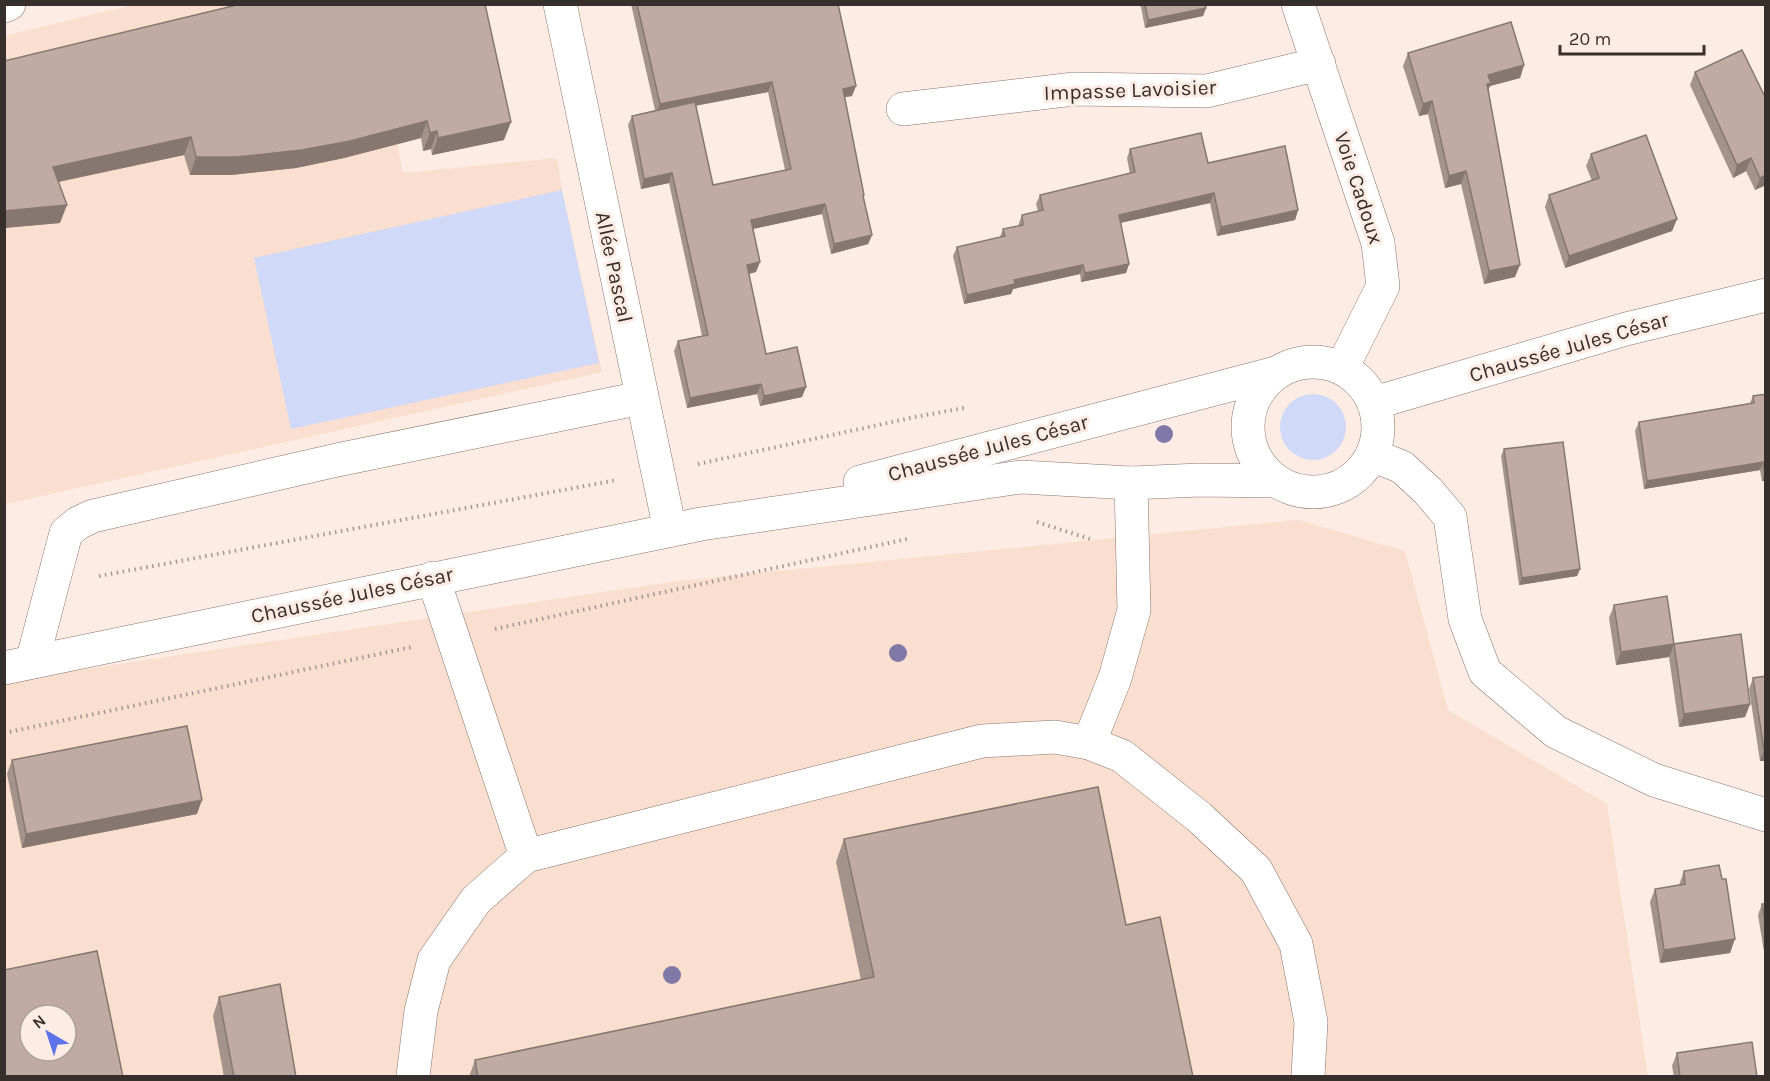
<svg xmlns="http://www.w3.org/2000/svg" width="1770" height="1081" font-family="Karla,sans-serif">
<rect width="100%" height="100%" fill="#fcece3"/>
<!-- built -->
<g fill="#faded0" fill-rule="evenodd">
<polygon points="133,5 369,5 403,173 557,158 562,190 602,372 5,504 4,36"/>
<path d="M1298 520 1405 551 1448 710 1607 804 1648 1076H5V681L678 581ZM30 1015H66V1051H30Z"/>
</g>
<!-- green -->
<g fill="#d0d9f7">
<polygon points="562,190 599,363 291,429 254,258"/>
<circle cx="1313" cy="427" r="33"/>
</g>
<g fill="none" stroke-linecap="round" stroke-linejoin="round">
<!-- minor casing -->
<g stroke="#88766d" stroke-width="34">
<g id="minor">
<polyline points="560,4 670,530"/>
<polyline points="1298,4 1378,243 1383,286 1342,368"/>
<polyline points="4,6 9,4"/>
<polyline points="903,109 1074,89 1207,91 1319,64"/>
<circle cx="1313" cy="427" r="65"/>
<polyline points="1374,403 1626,329 1766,295"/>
<polyline points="1372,455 1402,467 1428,491 1450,517 1465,619 1485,672 1556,732 1654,780 1766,815"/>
<polyline points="860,482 1276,373"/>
<polyline points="433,578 526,856"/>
<polyline points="32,662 66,533 78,523 93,516 337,460 641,398"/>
<polyline points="4,668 701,524 1021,477 1131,483 1200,480 1275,481"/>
<polyline points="1089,743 1115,678 1134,610 1131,483"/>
<polyline points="413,1076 421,1011 434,960 476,900 526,856 982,741 1055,737 1089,743 1122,756 1199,817 1256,870 1296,944 1311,1022 1308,1076"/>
</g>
</g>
<!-- path -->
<g stroke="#a39790" stroke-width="4" stroke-dasharray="1.5 4.5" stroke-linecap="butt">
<polyline points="698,464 915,417 964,408"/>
<polyline points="1037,522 1090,539"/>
<polyline points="99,576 617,480"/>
<polyline points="495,629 907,539"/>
<polyline points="4,733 412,647"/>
</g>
<!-- minor -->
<use href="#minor" stroke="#fff" stroke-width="33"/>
</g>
<!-- trees -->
<g fill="#8078a6">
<circle cx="1164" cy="434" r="9"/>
<circle cx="898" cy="653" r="9"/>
<circle cx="672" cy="975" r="9"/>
</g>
<!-- wall -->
<g fill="#a4938a" fill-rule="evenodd">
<path d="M631 4H838L852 96 844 97 864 195 863 198 872 235 868 244 831 254 822 214 753 229 756 272 749 274 766 354 806 387 802 397 760 406 757 394 687 408 674 351 678 341 702 336 669 183 641 189 628 125 632 116 655 110ZM768 92 785 170 713 185 695 106Z"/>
<polygon points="1137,4 1205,4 1206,8 1203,16 1145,28 1141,7"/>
<polygon points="153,26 504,140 432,155 431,149 423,151 421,138 344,158 296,168 231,175 190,175 184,155 59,182 60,223 4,228"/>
<polygon points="1742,50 1766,185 1755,190 1746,171 1733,178 1690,85 1695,72"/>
<polygon points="1408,53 1524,65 1520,78 1490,86 1488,90 1515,277 1484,284 1461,184 1445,188 1428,114 1419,116 1403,66"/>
<polygon points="1130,149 1208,163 1298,210 1295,220 1217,236 1210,203 1120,223 1129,264 1126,273 1081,282 1080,274 1013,289 1011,294 964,304 953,256 957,247 1000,237 1003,229 1018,226 1022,215 1038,211 1036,204 1040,195 1130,174 1127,158"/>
<polygon points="1591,154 1677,219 1672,231 1565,268 1545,207 1549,195 1592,181 1586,166"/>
<polygon points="1766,394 1766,481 1762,481 1760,470 1644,489 1635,431 1639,422 1750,403 1753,396"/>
<polygon points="1504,449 1580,569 1577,576 1519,585 1501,456"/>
<polygon points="1614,605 1674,644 1750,704 1745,717 1679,727 1669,657 1616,665 1609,618"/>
<polygon points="1766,676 1766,761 1760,761 1749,689 1753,678"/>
<polygon points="12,760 197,814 22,848 7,774"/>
<polygon points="844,839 1126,925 1193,1077 469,1077 475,1060 861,980 836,862"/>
<polygon points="1684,871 1730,953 1660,963 1650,902 1655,889 1679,885"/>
<polygon points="1762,904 1766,904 1766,964 1758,915"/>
<polygon points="219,997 296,1077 224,1077 213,1016"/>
<polygon points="1677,1053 1757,1077 1674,1077 1672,1066"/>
</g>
<!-- shaded-wall -->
<g fill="#867871">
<polygon points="1206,8 1203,16 1145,28 1148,20"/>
<polygon points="1524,65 1520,78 1490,86 1486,96 1488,75"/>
<polygon points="772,82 768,92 656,113 660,104"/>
<polygon points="856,86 852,96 839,98 843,89"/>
<polygon points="1432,101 1428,114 1419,116 1423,104"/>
<polygon points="427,121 421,138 344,158 296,168 231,175 190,175 196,157"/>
<polygon points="511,122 504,140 432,155 438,138"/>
<polygon points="437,131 431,149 423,151 430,133"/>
<polygon points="191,137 184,155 47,184 53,167"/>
<polygon points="1751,158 1746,171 1733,178 1737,165"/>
<polygon points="1466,171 1461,184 1445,188 1449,176"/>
<polygon points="672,173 669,183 641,189 644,179"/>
<polygon points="1766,175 1766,185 1755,190 1760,178"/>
<polygon points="1214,193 1210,203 1115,224 1119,215"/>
<polygon points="825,204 822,214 748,230 751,220"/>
<polygon points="67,205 60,223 4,228 4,211"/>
<polygon points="1298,210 1295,220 1217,236 1221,227"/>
<polygon points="1677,219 1672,231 1565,268 1569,256"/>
<polygon points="872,235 868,244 831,254 834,244"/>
<polygon points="760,262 756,272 743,275 747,265"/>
<polygon points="1129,264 1126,273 1081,282 1085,273"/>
<polygon points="1083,265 1080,274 1013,289 1011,294 964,304 967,295 1014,280"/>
<polygon points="1520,265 1515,277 1484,284 1489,271"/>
<polygon points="761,384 757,394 687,408 690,398"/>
<polygon points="806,387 802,397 760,406 764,396"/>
<polygon points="1763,462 1760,470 1644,489 1647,481"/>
<polygon points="1765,473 1766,473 1766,481 1762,481"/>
<polygon points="1580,569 1577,576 1519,585 1522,578"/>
<polygon points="1674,644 1669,657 1616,665 1621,652"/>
<polygon points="1750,704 1745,717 1679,727 1684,714"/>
<polygon points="1764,750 1766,750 1766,761 1760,761"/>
<polygon points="202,800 197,814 22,848 26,834"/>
<polygon points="1735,939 1730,953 1660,963 1664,950"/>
</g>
<!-- building -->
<g fill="#bfaba1" stroke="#867871" stroke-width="1.5" fill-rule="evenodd">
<polygon points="241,4 485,4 511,122 438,138 437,131 430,133 427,121 350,141 302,150 237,157 196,157 191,137 53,167 67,205 4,211 4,61"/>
<polygon points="637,4 838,4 856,86 843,89 864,195 863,196 872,235 834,244 825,204 751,220 760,262 747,265 766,354 797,347 806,387 764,396 761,384 690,398 678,341 708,335 672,173 644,179 632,116 695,102 713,185 791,169 772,82 660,104"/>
<polygon points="1145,4 1205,4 1206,8 1148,20"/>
<polygon points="1511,22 1524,65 1488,75 1491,83 1487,84 1520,265 1489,271 1466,171 1449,176 1432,101 1423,104 1408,53"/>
<polygon points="1742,50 1766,99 1766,175 1760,178 1751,158 1737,165 1695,72"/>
<polygon points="1201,133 1208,163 1285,146 1298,210 1221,227 1214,193 1119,215 1129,264 1085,273 1083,265 1014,280 1015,284 967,295 957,247 1005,236 1003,229 1023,225 1022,215 1043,210 1040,195 1135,172 1130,149"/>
<polygon points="1646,135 1677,219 1569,256 1549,195 1599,178 1591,154"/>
<polygon points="1766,394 1766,473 1765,473 1763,462 1647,481 1639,422 1754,403 1753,396"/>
<polygon points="1563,442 1580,569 1522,578 1504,449"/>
<polygon points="1667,596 1674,644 1621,652 1614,605"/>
<polygon points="1741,634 1750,704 1684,714 1674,644"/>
<polygon points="1766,676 1766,750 1764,750 1753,678"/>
<polygon points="187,726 202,800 26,834 12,760"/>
<polygon points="1098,787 1126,925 1160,917 1193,1077 478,1077 475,1060 874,977 844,839"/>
<polygon points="1719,865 1722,879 1726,879 1735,939 1664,950 1655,889 1685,884 1684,871"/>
<polygon points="1762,904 1766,904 1766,926"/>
<path d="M97 951 123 1077H4V970ZM30 1015H66V1051H30Z"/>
<polygon points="280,984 296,1077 234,1077 219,997"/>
<polygon points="1752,1042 1757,1077 1680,1077 1677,1053"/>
</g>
<g text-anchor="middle" stroke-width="6" stroke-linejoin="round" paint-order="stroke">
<!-- street labels -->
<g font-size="21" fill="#372f2b" stroke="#fcece3">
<text transform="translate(1130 90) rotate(-2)" y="7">Impasse Lavoisier</text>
<text transform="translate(1359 188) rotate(72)" y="7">Voie Cadoux</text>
<text transform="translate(614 267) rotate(78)" y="7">Allée Pascal</text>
<text transform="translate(1569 347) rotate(-16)" y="7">Chaussée Jules César</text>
<text transform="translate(988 448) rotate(-15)" y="7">Chaussée Jules César</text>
<text transform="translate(352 595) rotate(-12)" y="7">Chaussée Jules César</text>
</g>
</g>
<!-- border -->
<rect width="1770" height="1081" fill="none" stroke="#372f2b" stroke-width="12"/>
<!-- north arrow -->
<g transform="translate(48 1033) rotate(321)"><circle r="28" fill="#fcece3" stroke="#ada099" stroke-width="1.5"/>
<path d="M0-4.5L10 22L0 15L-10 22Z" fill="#5e72e9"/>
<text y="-9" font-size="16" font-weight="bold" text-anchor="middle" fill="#372f2b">N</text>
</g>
<!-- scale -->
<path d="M1560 45v9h144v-9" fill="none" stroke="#372f2b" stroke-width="3"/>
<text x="1569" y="45" font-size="18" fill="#372f2b" stroke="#fcece3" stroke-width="4.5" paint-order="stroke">20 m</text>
</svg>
